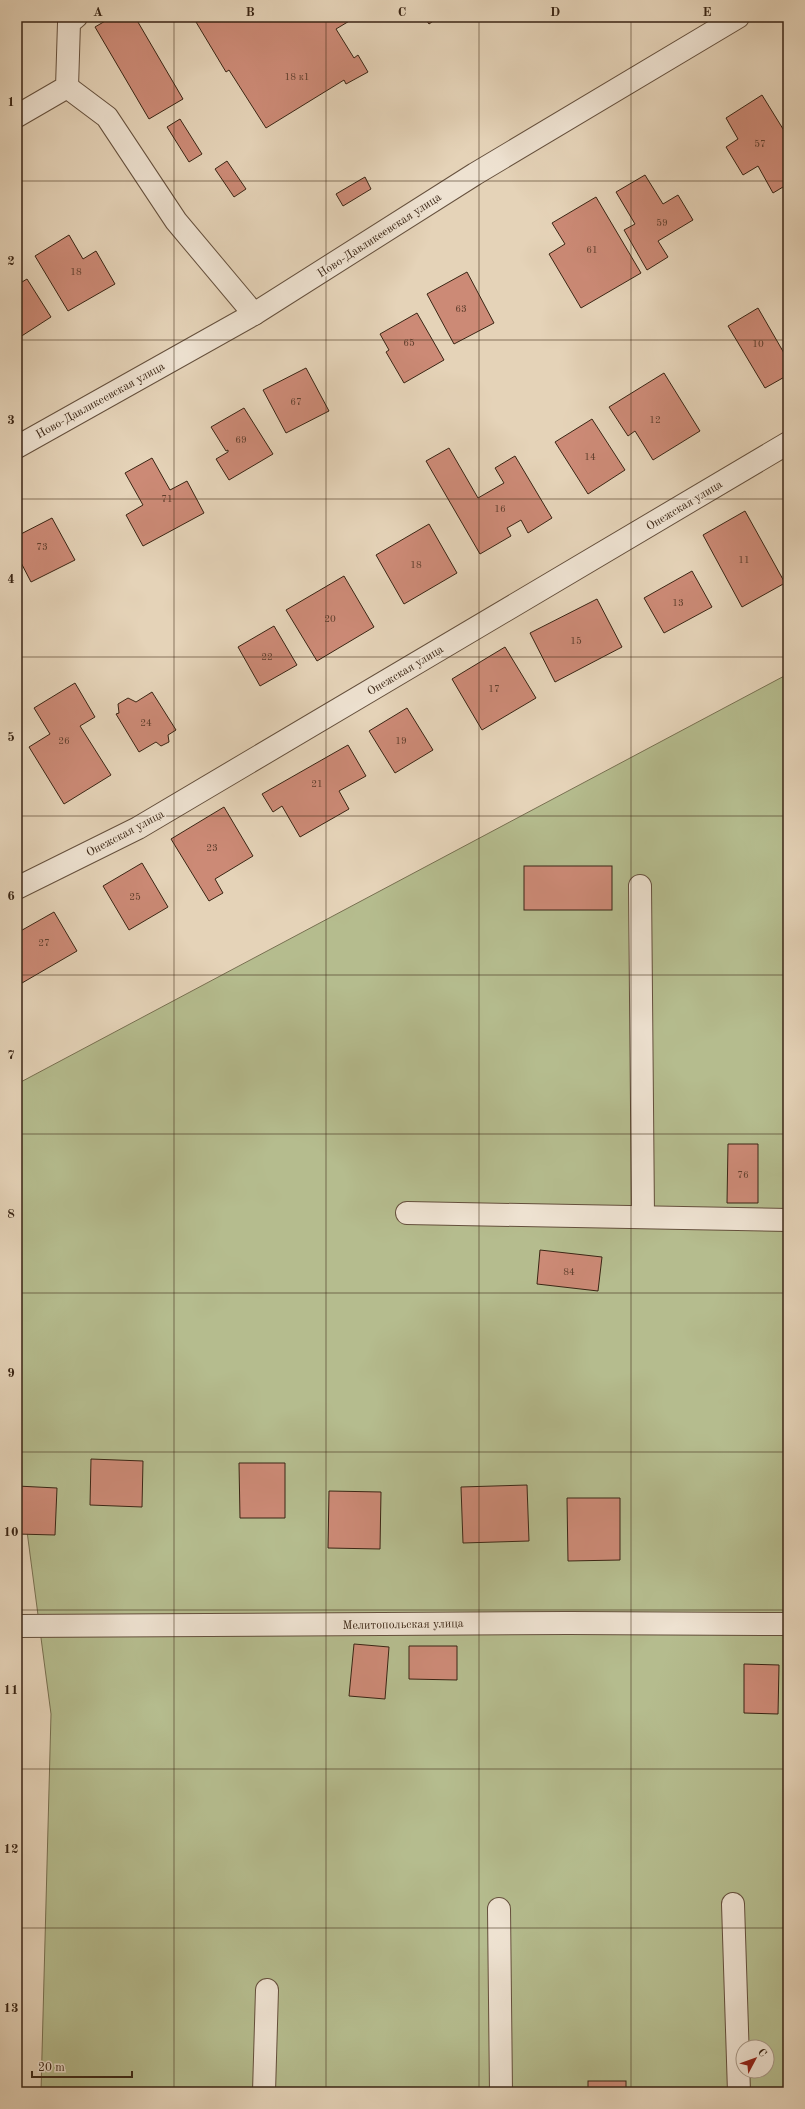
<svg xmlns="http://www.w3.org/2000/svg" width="805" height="2109" font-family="'Old Standard TT',serif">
<rect width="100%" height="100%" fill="#e5d3b8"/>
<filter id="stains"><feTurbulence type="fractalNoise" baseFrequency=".005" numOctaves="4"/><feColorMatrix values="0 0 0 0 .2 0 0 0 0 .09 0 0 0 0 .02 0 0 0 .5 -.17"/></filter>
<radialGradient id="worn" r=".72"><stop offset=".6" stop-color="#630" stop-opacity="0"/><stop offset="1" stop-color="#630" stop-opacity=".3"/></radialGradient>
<!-- green -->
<path fill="#b5bc8e" stroke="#787051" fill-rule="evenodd" d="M788 674V2092H41L51 1714 17 1455V1084ZM743 2047H767V2071H743Z"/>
<!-- building -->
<g fill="#cc8a76" stroke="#3a2514">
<polygon points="112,17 135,17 183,99 149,119 95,27"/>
<polygon points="193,17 356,17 336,29 354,58 358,55 368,72 346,84 344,80 266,128 229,70 226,72"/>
<polygon points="424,17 439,17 429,24"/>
<polygon points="762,95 788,137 788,184 773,193 758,166 743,175 726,147 738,139 726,118"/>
<polygon points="180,119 202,154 189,162 167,127"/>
<polygon points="227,161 246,189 234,197 215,169"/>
<polygon points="645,175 663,204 678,195 693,220 658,241 668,257 647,270 624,230 635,224 616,192"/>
<polygon points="365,177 371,189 343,206 336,194"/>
<polygon points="596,197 641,273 581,308 549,254 565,244 552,223"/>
<polygon points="69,235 83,259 96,251 115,284 68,311 35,256"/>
<polygon points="467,272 494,323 454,344 427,294"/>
<polygon points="27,279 51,317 17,339 17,285"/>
<polygon points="758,308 788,360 788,375 765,388 728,326"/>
<polygon points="417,313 444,360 404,383 386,352 389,350 380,334"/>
<polygon points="306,368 329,411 286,433 263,390"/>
<polygon points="664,373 700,431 653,460 635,431 628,436 609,407"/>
<polygon points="244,408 273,454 229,480 216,459 228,452 228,450 226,451 211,427"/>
<polygon points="592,419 625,470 588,494 555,442"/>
<polygon points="449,448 478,498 504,483 495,468 515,456 552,518 528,533 521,520 507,528 511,536 480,554 426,461"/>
<polygon points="152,458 170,490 187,481 204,513 143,546 126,515 143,505 125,473"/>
<polygon points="745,511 785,583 742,607 703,535"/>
<polygon points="52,518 75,560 31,582 17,555 17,536"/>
<polygon points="429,524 457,573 404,604 376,555"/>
<polygon points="692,571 712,607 664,633 644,598"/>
<polygon points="344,576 374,627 317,661 286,610"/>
<polygon points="597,599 622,647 555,682 530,633"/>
<polygon points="274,626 297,665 260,686 238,647"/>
<polygon points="505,647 536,698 482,730 452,679"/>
<polygon points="75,683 95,717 80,726 111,775 64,804 29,747 50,734 34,708"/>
<polygon points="152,692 176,730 168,735 169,742 161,746 156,742 139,752 116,714 119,713 118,704 128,698 136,702"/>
<polygon points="407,708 433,750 395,773 369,731"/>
<polygon points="348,745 366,776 339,791 349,809 300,837 282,806 273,812 262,794"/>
<polygon points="224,807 253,856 215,879 223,893 209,901 171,839"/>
<polygon points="142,863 168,907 129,930 103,886"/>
<rect x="524" y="866" width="88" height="44"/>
<polygon points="54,912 77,951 22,983 17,974 17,933"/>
<polygon points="728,1144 758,1144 758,1203 727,1203"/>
<polygon points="540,1250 602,1257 598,1291 537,1284"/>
<polygon points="91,1459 143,1461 142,1507 90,1505"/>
<polygon points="239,1463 285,1463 285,1518 240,1518"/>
<polygon points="527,1485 529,1541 463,1543 461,1487"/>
<polygon points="17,1486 57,1488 55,1535 17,1534"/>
<polygon points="329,1491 381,1492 380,1549 328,1548"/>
<polygon points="567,1498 620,1498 620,1560 568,1561"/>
<polygon points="354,1644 389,1647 385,1699 349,1696"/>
<polygon points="409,1646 457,1646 457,1680 409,1679"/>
<polygon points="744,1664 779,1665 778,1714 744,1713"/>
<rect x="588" y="2081" width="38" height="11"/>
</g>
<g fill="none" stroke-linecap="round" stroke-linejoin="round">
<!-- minor casing -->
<g stroke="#65503d" stroke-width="24">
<g id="minor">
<polyline points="67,87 107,117 176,221 254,314"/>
<polyline points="17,116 67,87 69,23 76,17"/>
<polyline points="17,447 254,314 475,174 738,17"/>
<polyline points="640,886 643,1216"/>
<polyline points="17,888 138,828 788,443"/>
<polyline points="407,1213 788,1220"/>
<polyline points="17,1626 569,1623 788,1624"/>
<polyline points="733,1904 739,2092"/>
<polyline points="499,1909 501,2092"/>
<polyline points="264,2092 267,1990"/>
</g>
</g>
<!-- minor -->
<use href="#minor" stroke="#eee2d1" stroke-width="22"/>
</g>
<!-- grid -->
<path fill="none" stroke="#3a2514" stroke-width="1" stroke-opacity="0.55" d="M174 17V2092M326 17V2092M479 17V2092M631 17V2092M17 181H788M17 340H788M17 499H788M17 657H788M17 816H788M17 975H788M17 1134H788M17 1293H788M17 1452H788M17 1610H788M17 1769H788M17 1928H788"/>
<g text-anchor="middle" stroke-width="3.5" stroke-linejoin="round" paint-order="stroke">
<!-- number labels -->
<g font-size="10" fill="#5e3e2c">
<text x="297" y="80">18 к1</text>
<text x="760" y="147">57</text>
<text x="662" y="226">59</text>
<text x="592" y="253">61</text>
<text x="76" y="275">18</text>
<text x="461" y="312">63</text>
<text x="409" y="346">65</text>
<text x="758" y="347">10</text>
<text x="296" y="405">67</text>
<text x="655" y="423">12</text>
<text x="241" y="443">69</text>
<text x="590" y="460">14</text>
<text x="167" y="502">71</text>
<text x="500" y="512">16</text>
<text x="42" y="550">73</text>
<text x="744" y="563">11</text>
<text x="416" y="568">18</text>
<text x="678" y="606">13</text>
<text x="330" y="622">20</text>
<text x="576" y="644">15</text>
<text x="267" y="660">22</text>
<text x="494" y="692">17</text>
<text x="146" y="726">24</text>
<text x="64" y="744">26</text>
<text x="401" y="744">19</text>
<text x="317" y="787">21</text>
<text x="212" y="851">23</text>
<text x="135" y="900">25</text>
<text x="44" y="946">27</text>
<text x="743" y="1178">76</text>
<text x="569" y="1275">84</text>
</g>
<!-- street labels -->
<g font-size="12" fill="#3a2514" stroke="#eee2d1">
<text transform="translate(379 235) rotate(-33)" y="4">Ново-Давликеевская улица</text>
<text transform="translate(100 400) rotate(-29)" y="4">Ново-Давликеевская улица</text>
<text transform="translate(684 505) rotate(-31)" y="4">Онежская улица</text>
<text transform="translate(405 670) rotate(-31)" y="4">Онежская улица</text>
<text transform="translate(125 833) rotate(-28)" y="4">Онежская улица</text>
<text transform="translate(403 1624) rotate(-1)" y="4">Мелитопольская улица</text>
</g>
</g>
<!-- margin -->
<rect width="805" height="2109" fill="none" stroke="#e5d3b8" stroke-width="44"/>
<!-- north arrow -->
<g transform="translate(755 2059) rotate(49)"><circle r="19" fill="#eee2d1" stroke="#a69685"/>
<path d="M0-3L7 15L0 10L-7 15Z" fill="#8f2418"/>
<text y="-6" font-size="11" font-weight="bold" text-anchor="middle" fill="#3a2514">С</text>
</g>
<!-- scale -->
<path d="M32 2071v6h100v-6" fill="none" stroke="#3a2514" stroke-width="2"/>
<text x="38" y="2071" font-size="12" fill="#3a2514" stroke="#eee2d1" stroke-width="3" paint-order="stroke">20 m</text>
<rect x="22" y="22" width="761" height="2065" fill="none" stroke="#3a2514" stroke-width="1.5"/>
<g font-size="13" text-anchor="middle" font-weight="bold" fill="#3a2514">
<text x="98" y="16">A</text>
<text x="250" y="16">B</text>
<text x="402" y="16">C</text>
<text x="555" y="16">D</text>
<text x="707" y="16">E</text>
<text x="11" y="106">1</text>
<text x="11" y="265">2</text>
<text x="11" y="424">3</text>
<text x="11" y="583">4</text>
<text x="11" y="741">5</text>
<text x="11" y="900">6</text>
<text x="11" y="1059">7</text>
<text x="11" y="1218">8</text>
<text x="11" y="1377">9</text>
<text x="11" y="1536">10</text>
<text x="11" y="1694">11</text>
<text x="11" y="1853">12</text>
<text x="11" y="2012">13</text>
</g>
<rect width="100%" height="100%" filter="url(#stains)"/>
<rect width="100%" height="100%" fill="url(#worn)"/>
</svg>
